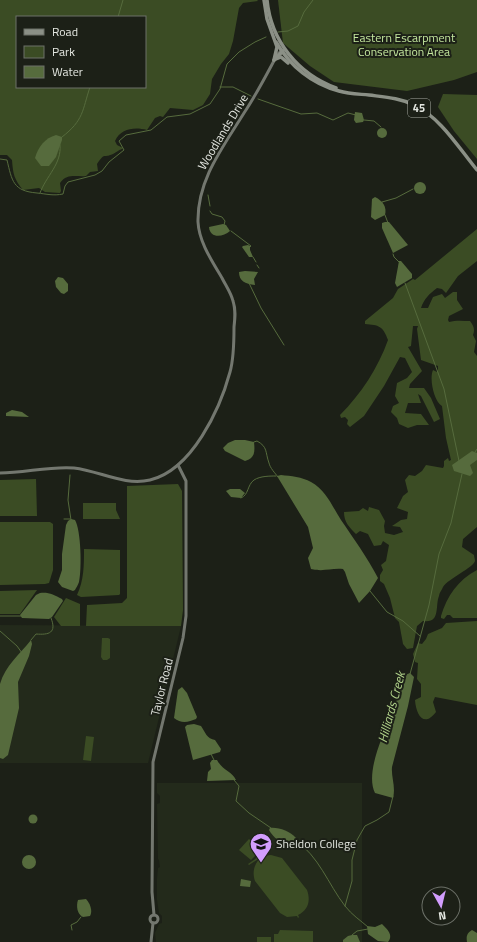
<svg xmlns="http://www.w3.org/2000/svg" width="477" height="942" font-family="'Titillium Web',sans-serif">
<rect width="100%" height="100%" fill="#1c2017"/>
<!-- built -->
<g fill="#232a1b">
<polygon points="0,625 181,626 148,763 0,763"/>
<polygon points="157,783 362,783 362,942 156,942 155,933 159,924 162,923 162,916 159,913 157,900 157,879 158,868 160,867 159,860 158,859 157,804 160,803 160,796 157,793"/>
</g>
<!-- green -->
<g fill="#3b4c24" fill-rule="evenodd">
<path d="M0 0H257L258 1 243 3 239 8 233 41 229 54 221 64 212 79 210 94 203 105 193 110 170 108 163 117 160 116 155 118 147 130C135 127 121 128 115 141L117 145 123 148 122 149C118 150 117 152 113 154 102 159 106 151 97 164L98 171 90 172 86 176C76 177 67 173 60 183L61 191 60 193 45 192 39 188 23 190C14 179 13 174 12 160L7 155H0ZM17 17H145V87H17Z"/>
<polygon points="278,0 477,0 477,72 454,80 407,91 334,82 310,66 283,43"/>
<polygon points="443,94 477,95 477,159 454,131 438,107"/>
<path d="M477 229V261L458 276 446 293 442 289 437 288C429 294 424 299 421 308H428L433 297 442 294 445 298 453 292H457V300L463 309 449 316 448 320 449 322C456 320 463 321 470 321 474 326 475 330 473 335L476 341 474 352 477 356V527L463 539 462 547 474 555C474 557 475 559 475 561 473 568 449 578 443 587 442 590 439 593 439 596 435 605 441 624 423 621L417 626 413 648 407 649 403 644 399 622 395 618 390 598 384 584 380 581V575L383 570 381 565 386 561 389 545 383 541 381 545 374 546 368 534 360 531 356 534C349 527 344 522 344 512L359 511 363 508 368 511 369 507 379 510 385 521 384 526 385 533 394 535 403 532 400 527 392 526 401 520 407 519 408 512 397 508 403 496 408 492 405 480 409 475 415 476 422 471 426 465 443 468 444 466V461L448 458 449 461 451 460 446 438 442 406C434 401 429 379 433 370L437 372 438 370V366L421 360 417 329 418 326H413L411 346 408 347 422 371 410 384 409 388H424L431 398 440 419 434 422 421 396 418 394 421 403H408L405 413 421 414 429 425H417L408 428 399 424 397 418 391 412 393 406 399 403 395 396 397 383 407 378 412 372 405 358 400 357 384 386 364 416 350 427 347 424 348 420 345 417 341 418 340 415C361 394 378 368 388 340 383 326 379 325 365 324V321L393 298 398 289 413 279 415 280Z"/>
<polygon points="36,479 37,516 0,516 0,480"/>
<polygon points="178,484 182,491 183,610 181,626 86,626 87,605 122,603 127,598 127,486"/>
<polygon points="83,503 116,503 116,510 120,519 83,519"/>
<polygon points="0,522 50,522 53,524 53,570 49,583 45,584 0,585"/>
<path d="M84 549 120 550V594L119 595 81 597 77 595C84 580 84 566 84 549Z"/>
<path d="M477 570V618H453L450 615H447L444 619 441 618V616C447 596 458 580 477 570Z"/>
<polygon points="37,590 20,614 0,614 0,591"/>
<polygon points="66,598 80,604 80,626 61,626 54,617"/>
<path d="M477 621V705L435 697 433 702 436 712C424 728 416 715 415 700L421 697V684L417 679 418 663 415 662 413 654 418 643 422 644 426 639 428 634 442 628 446 623Z"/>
<polygon points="102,638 108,638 110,639 110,658 107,660 103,660 101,657"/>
<polygon points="86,736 94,737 91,761 83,760"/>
<polygon points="249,839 261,850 251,860 239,850"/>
<path d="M268 850 269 852 263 856 271 855 282 858 307 890C311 901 308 910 298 915L299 917 298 918 297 916 287 917 280 913 255 881C252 872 254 865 260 858L249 865 248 864Z"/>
<polygon points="280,930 313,931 313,942 274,942 274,934 278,934"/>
<rect x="257" y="937" width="14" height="5"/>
</g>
<!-- water -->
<g fill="#566b3d">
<polygon points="355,112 362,113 364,120 363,122 356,123 354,120"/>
<circle cx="382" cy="133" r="5"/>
<path d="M56 135 62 137V140L56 157 49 166H41L35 158C38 147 45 138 56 135Z"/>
<circle cx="420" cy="188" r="6"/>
<path d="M375 197C383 201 387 207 385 215L375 220 371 217 372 199Z"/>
<polygon points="385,222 389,222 408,245 393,253 382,228 382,223"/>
<path d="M223 224 226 225 230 231C223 237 210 239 209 227Z"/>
<polygon points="248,245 250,246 250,250 253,257 249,257 242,247 243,246"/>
<polygon points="399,261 401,261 412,274 412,278 397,287 395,283"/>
<path d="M245 271 258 272 254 279 255 285C245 284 239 281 239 272Z"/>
<polygon points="58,277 63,278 68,284 68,291 64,294 61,293 56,287 55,281"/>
<polygon points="12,410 22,412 29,417 6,416 6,413"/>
<path d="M235 440H245L254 442C255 452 255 458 245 461L225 451 223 448 228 443Z"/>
<polygon points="472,451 477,453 477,460 470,465 473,473 470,476 454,471 452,465"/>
<path d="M281 475C291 476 302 477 311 482 326 490 332 506 341 520 354 539 367 557 378 578L370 591 359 603 349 584 345 572 343 569C330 568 324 572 311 569L308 558 313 548 308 527 277 476Z"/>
<polygon points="230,489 240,489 245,493 241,498 231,497 226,491"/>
<path d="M71 519 75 520C81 530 82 569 79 582 78 585 76 588 75 590L73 591 62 587 58 582 62 570V554L66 525 68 521Z"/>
<path d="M40 593C49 592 54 595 62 599L63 601 52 617 49 619 22 618 20 615 36 595Z"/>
<path d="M31 640 32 644 29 656 18 682 19 708 8 755 3 759 0 758V684C5 666 20 654 31 640Z"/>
<path d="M410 673 414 677 408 706 392 767C391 777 396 787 393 798L375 793C365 773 383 735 391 716 396 702 401 688 405 675Z"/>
<path d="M182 687 187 693 197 717 196 719C189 722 181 724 174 718L178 690Z"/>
<path d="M194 724 201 726C205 732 207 739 215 740L221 749 220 752 193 760 185 727 187 725Z"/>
<path d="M212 760H217C223 771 232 771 236 780L207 781 208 772 211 769 210 763Z"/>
<circle cx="33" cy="819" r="4.5"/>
<path d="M270 828C278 827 290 831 296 838L295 843C285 847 274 839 269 830Z"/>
<circle cx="29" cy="862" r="7"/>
<polygon points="241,879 251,881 250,887 240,886"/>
<path d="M86 899C90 903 93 911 90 916L83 917C77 914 76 906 78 900Z"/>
<path d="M382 924C387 929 394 935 388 942L378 941 368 934 367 926 375 927Z"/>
<path d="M472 930 477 933V942H467C466 936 467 933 472 930Z"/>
<polygon points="352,935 357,935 360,942 343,942 343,940 348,936"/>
</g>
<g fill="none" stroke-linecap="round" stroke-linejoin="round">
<!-- stream -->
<g stroke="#566b3d" stroke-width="1">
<polyline points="118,17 123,0"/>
<polyline points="278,32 288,31 298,26 304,12 313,0"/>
<polyline points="220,87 233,87 251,96"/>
<polyline points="258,99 301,114 317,113 333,120 348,113 356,115"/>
<polyline points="364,120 374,121 381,127"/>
<path d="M62 137C84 120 82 111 90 87"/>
<path d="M0 159 7 160C12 181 13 191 37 193 47 194 53 196 63 194L65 186 68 182 95 175 102 171 109 162 124 150 119 141 126 135 151 130 167 117 190 114 210 104 220 89 227 64 239 52 255 42 266 37"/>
<path d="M40 193C46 176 62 164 60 145"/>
<polyline points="208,195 210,206"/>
<polyline points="382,202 396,198 413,189"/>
<polyline points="210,211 212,214 222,217 225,221 224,225"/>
<polyline points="385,215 388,223"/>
<polyline points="231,231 251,246 250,247"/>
<polyline points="393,254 394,257 399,262"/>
<polyline points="253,257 256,262"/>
<polyline points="257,265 259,268"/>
<polyline points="249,283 261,308 284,345"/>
<polyline points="405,283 444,389 459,461"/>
<path d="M254 442 257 441C268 447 265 452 269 463 270 468 275 473 278 477"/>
<polyline points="475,452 477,449"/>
<polyline points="70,475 68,500 71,520"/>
<path d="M241 498C249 495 247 485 254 480 260 476 270 476 276 476"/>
<polyline points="64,519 70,519"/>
<polyline points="370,591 387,612 403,621 420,636"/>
<polyline points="0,616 21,616"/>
<polyline points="0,631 17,646 22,653"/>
<path d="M31 640 36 634C49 635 57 633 51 618"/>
<polyline points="410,674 429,605 439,554 451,523 462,474"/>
<polyline points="211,754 214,760"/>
<polyline points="234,780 239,786 236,801 249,813 271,828"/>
<path d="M295 840C319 856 328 884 345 906 352 915 360 920 368 927"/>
<polyline points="345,906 352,881 352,860 357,840 365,826 377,820 389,812 393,796"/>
<polyline points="72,930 71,925 77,922 81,917"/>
<polyline points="352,935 357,931 368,929"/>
</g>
<!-- secondary -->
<g stroke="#73776f" stroke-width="3">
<path d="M0 473C25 473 49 466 74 468 100 471 124 486 150 480 192 470 220 409 230 372 234 358 234 342 234 327 235 318 236 310 233 301 231 293 226 286 222 278 212 261 199 242 198 222 197 180 223 147 244 113 256 95 266 76 276 57 277 54 280 52 283 50"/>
<circle cx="154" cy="919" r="4"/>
<polyline points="154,915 152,892 153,762 183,638 186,616 186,481 178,465"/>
<polyline points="151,942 153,923"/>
</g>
<!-- primary -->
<g stroke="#8b9086" stroke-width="3.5">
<polyline points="264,0 267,19 277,47 274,60"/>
<path d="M267 0C271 41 298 74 336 88"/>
<path d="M276 42C290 66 312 84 339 91 349 94 359 94 369 95 384 97 400 98 414 105 441 118 458 147 477 170"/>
<polyline points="276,59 281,57 288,63"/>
<polyline points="274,60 283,51"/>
</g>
</g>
<!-- icons -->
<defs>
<g id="school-pin" transform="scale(1.15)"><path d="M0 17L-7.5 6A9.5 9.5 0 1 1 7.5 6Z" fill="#d29dfd" stroke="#1c2017"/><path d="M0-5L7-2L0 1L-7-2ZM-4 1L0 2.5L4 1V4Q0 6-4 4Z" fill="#111"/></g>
</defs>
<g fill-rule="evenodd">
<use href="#school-pin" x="261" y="844"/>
</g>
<g text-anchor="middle" stroke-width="4" stroke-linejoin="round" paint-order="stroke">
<!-- shield labels -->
<rect fill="#1c2017" stroke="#a8aba4" stroke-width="1" x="408" y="99" width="22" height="18" rx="3"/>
<g font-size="11" font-weight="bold" fill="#e4e7e1">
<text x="419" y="112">45</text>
</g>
<!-- park labels -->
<g font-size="12" fill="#c5e89f" stroke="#1c2017">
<text x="404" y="42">Eastern Escarpment<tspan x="404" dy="14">Conservation Area</tspan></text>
</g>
<!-- street labels -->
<g font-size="12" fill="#e4e7e1" stroke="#1c2017">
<text transform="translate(223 132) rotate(-59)" y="4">Woodlands Drive</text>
<text transform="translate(162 687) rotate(-76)" y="4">Taylor Road</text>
</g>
<!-- poi labels -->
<g font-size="12" fill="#e4e7e1" stroke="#1c2017" text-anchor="start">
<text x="276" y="848">Sheldon College</text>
</g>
<!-- water labels -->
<g font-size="13" font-style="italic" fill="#b0d189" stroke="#1c2017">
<text transform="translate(391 707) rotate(-75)" y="5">Hilliards Creek</text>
</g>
</g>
<!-- legend -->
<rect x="16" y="16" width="130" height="72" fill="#1c2017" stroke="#6c7068"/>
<rect x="24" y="29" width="20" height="6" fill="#8b9086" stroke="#6c7068"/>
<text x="52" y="36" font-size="12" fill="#e4e7e1">Road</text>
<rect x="24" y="46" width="20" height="12" fill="#3b4c24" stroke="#6c7068"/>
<text x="52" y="56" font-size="12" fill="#e4e7e1">Park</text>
<rect x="24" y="66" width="20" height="12" fill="#566b3d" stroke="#6c7068"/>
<text x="52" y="76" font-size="12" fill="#e4e7e1">Water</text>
<!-- north arrow -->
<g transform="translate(441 906) rotate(172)"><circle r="19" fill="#1c2017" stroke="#6c7068"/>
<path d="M0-3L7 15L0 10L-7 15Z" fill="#d29dfd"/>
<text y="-6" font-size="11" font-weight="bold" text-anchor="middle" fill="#e4e7e1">N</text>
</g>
</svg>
